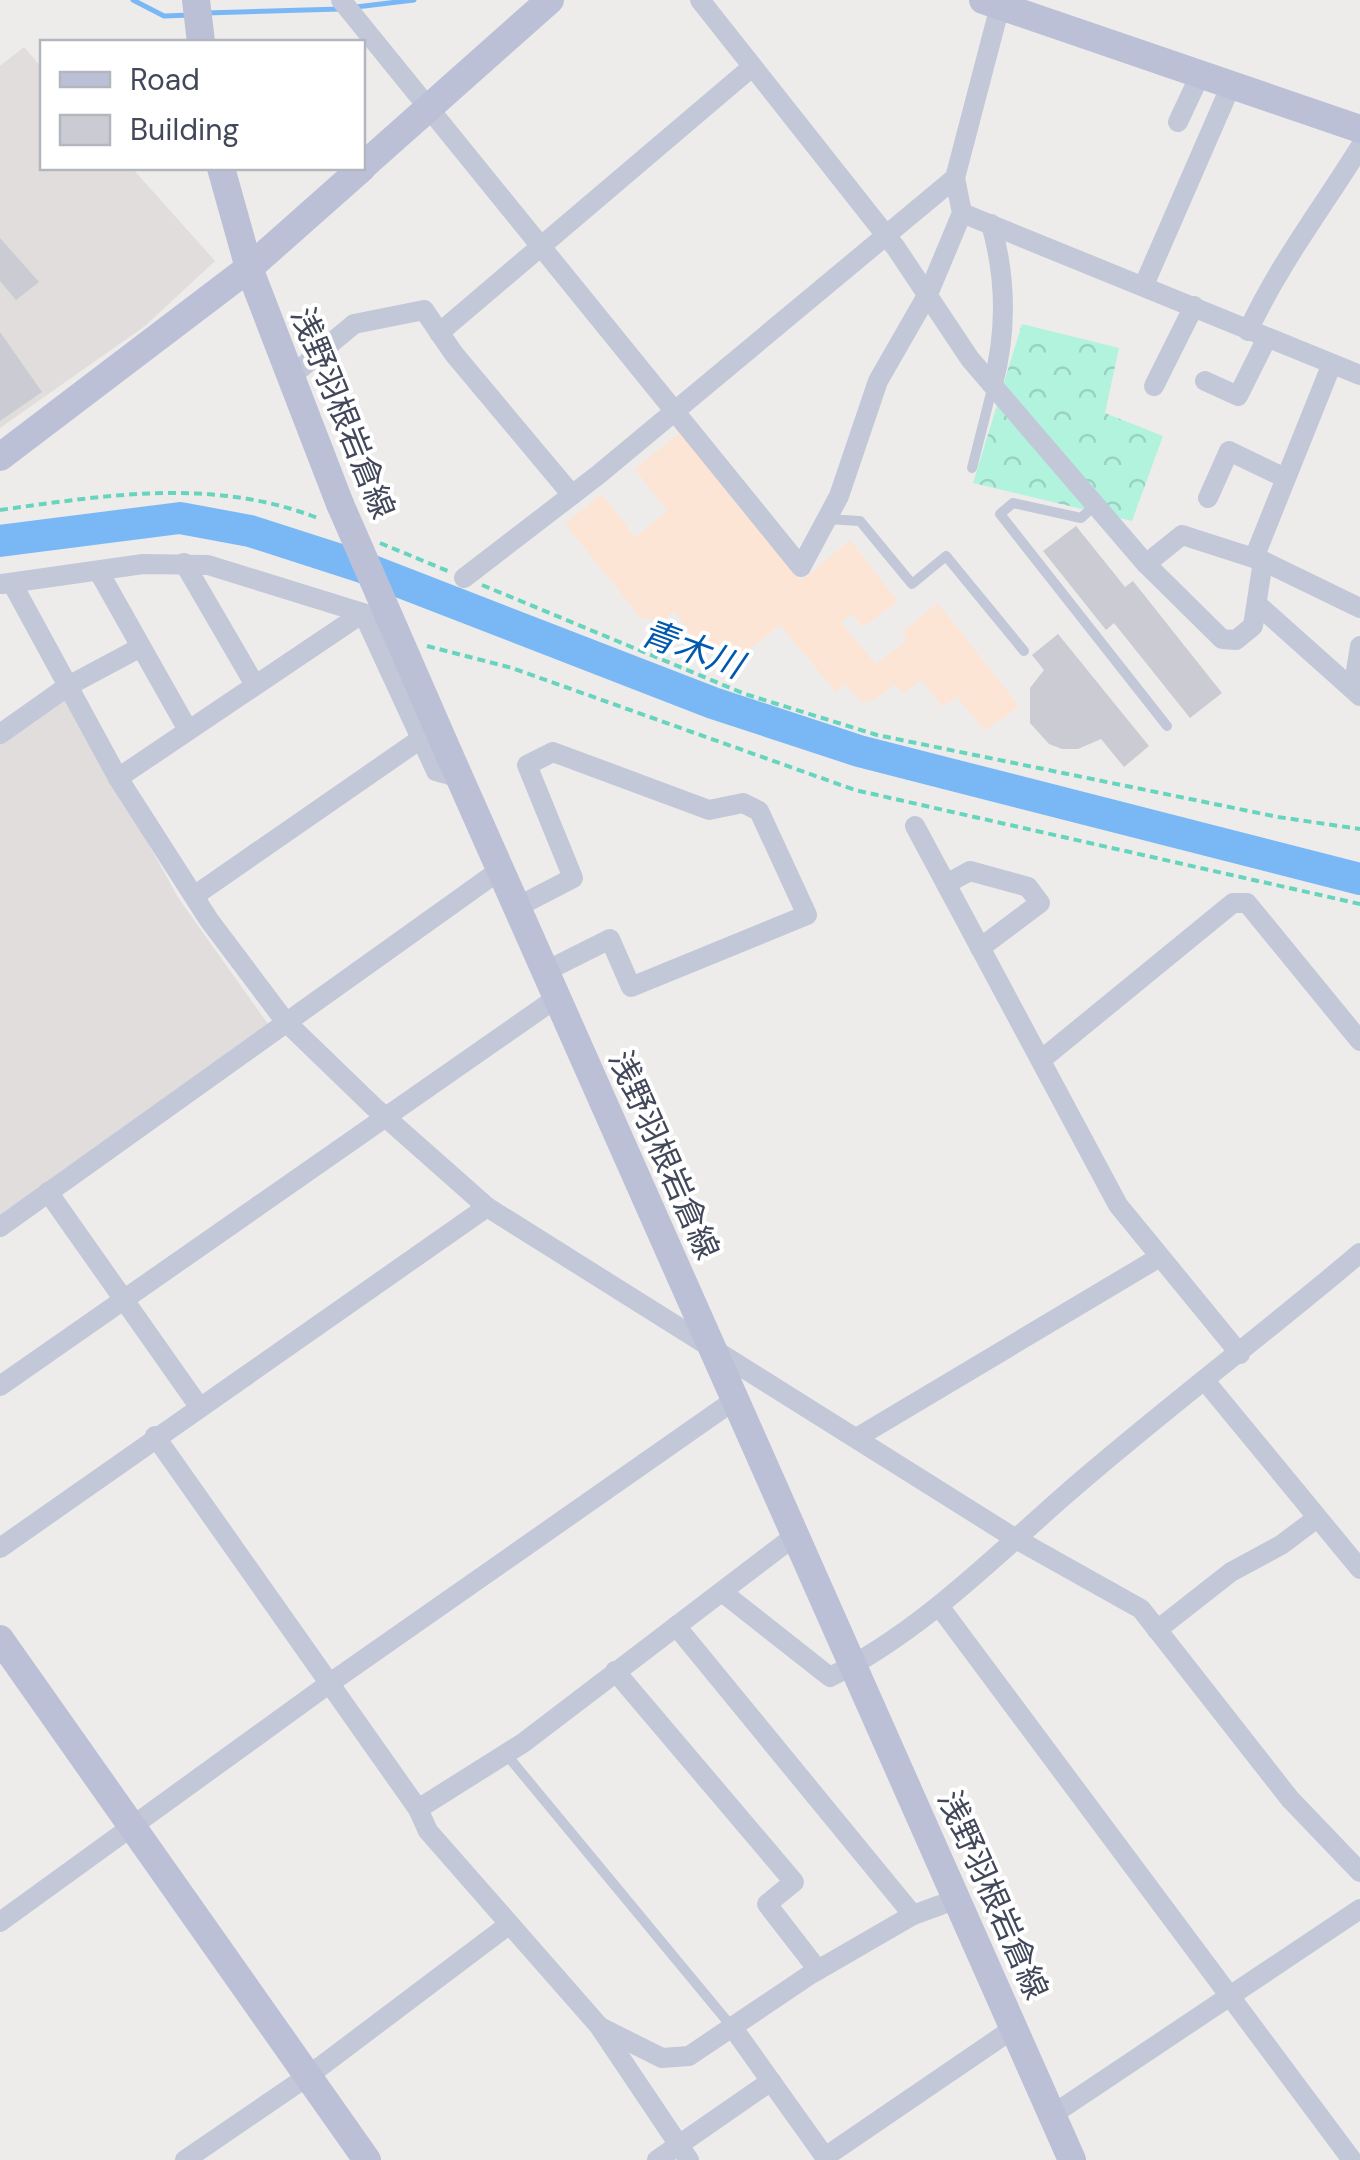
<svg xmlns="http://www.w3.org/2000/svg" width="1360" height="2160" font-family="'DM Sans','Noto Sans JP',sans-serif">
<defs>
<pattern id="forest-crowns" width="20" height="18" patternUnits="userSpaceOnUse" patternTransform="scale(2.5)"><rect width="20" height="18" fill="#b2f3de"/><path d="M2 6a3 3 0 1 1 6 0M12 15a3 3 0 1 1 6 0" fill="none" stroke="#9ad2c1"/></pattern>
</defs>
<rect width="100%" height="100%" fill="#eeeceb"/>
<!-- education -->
<g fill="#e0dddc">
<polygon points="24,47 42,68 42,168 132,168 215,261 145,326 0,428 0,66"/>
<polygon points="66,696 179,899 268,1024 0,1215 0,744"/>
</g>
<!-- medical -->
<polygon fill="#fde5d6" points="680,432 801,581 850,540 898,601 863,627 852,614 841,622 875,664 907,640 902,632 938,603 1019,706 985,731 957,697 942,707 921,680 902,694 895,685 872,701 860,701 846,685 836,692 780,625 740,656 703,650 674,611 661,622 640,617 565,524 602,494 635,537 667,511 635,469"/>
<!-- forest -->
<polygon fill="url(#forest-crowns)" points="1022,324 1119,348 1105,413 1163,436 1132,521 973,483"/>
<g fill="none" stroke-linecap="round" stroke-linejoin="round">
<!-- stream -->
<g stroke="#7ab8f5" stroke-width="5">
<polyline points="133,0 164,16 191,15"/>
<polyline points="356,7 414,0"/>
<polyline points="206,13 340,9"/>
</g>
<!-- river -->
<polyline stroke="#7ab8f5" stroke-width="32" points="0,541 180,518 250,531 362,567 713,703 859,751 1360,879"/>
</g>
<!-- building -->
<g fill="#cbcbd4">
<polygon points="0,238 39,282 16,300 0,281"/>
<polygon points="0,332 42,392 0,421"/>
<polygon points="1076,526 1125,587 1133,581 1222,693 1190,718 1114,623 1106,630 1043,551"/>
<polygon points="1058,634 1149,746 1124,767 1101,739 1078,749 1062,749 1049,744 1030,723 1030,688 1044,670 1032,655"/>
</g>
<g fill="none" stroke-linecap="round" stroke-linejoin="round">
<!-- path -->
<g stroke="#67d4be" stroke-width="4" stroke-dasharray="8 5" stroke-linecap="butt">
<path d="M0 510C108 495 215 477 320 519"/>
<polyline points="380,543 450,572"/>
<polyline points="482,585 745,694 877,735 1278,817 1360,829"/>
<polyline points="427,646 512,668 855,790 1360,904"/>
</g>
<!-- lane -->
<g stroke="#c2c8d8" stroke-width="10">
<polyline points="972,468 993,385"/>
<polyline points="1095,505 1081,518 1013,503 1000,514 1167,726"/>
<polyline points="827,519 860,521 912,584 946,556 1024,651"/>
<polyline points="506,1754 732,2027"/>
</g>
<!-- street -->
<g stroke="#c2c8d8" stroke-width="20">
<polyline points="341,0 801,567 839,496 878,381 929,292 962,213 955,178 1000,6"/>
<polyline points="700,0 896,248 970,359 1146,564 1222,639 1236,640 1253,626 1263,561"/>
<polyline points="1178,122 1201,73"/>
<polyline points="962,213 1360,375"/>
<path d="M991 224C1006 277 1007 331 993 384"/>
<polyline points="1144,285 1232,83"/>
<path d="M1248 331C1279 264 1321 210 1360 147"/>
<polyline points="439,333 752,67"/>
<polyline points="289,378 354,324 424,310 454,354 572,495"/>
<polyline points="1205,381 1238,396 1266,340"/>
<polyline points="1154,386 1194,306"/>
<polyline points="1208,498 1229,451 1285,478"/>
<polyline points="1254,558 1331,366"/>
<polyline points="184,563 255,685"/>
<polyline points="1146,564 1182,535 1263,561 1360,608"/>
<polyline points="99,572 188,730"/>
<polyline points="464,578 598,475 955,178"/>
<polyline points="12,583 118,778 209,920 285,1021 374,1107 487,1207 1016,1539 1141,1609 1290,1799 1360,1872"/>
<polyline points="2,584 143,564 208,565 363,613 436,771 461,778"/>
<polyline points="1257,604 1360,696"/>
<polyline points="1353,689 1360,646"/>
<polyline points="0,734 68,686 141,647"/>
<polyline points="118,778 363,613"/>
<polyline points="915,826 1118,1205 1240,1354"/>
<polyline points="946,884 970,871 1028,887 1040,903 980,948"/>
<polyline points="194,896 422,738"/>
<polyline points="517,907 573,878 527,765 553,752 709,810 743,803 759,811 807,915 631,987 610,939 544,972"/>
<polyline points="1041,1060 1233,903 1247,903 1360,1041"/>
<polyline points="48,1192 198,1405"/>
<polyline points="0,1227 500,870"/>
<polyline points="1206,1382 1360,1569"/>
<polyline points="0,1386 555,999"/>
<polyline points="155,1436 418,1809 428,1831 599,2026 689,2160"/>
<polyline points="858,1437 1158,1258"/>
<polyline points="0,1548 487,1207"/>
<path d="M722 1592 830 1677C919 1633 991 1560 1065 1495 1160 1412 1263 1335 1360 1253"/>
<polyline points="939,1606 1352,2160"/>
<polyline points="676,1626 913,1915"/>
<polyline points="1157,1630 1231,1572 1281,1545 1317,1518"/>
<polyline points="615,1671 794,1882 767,1904 818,1970"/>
<polyline points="418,1809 523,1743 796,1535"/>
<polyline points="0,1922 330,1683 736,1399"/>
<polyline points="600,2027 662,2058 689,2056 811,1974 913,1915 957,1899"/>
<polyline points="733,2028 825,2157 1014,2028"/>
<polyline points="1052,2115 1360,1909"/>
<polyline points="185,2160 308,2076 507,1926"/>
<polyline points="657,2160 771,2081"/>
</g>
<!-- secondary -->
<g stroke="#bbc0d7" stroke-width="28">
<polyline points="196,0 201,42"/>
<polyline points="983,0 1360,129"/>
<polyline points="362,167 550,0"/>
<polyline points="221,168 249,268 340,504"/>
<polyline points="0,457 249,268 362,168"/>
<polyline points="449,754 1072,2160"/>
<polyline points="0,1639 367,2160"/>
</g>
<!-- secondary-bridge -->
<polyline stroke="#bbc0d7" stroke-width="28" points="340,504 449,754"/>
</g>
<g text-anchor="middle" stroke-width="8" stroke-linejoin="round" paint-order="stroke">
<!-- street labels -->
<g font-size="32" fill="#42485a" stroke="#fff">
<text transform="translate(343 413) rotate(68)" y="11">浅野羽根岩倉線</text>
<text transform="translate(664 1155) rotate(66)" y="11">浅野羽根岩倉線</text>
<text transform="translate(993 1895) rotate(66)" y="11">浅野羽根岩倉線</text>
</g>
<!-- water labels -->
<g font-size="35" font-style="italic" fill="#0058af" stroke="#fff">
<text transform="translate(692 649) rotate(20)" y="12">青木川</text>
</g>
</g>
<!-- legend -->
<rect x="40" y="40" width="325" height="130" fill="#ffffff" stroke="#b3b6bd" stroke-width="2.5"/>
<rect x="60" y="72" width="50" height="15" fill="#bbc0d7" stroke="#b3b6bd" stroke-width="2.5"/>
<text x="130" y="90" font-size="30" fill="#42485a">Road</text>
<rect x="60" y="115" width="50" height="30" fill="#cbcbd4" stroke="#b3b6bd" stroke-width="2.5"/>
<text x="130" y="140" font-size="30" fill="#42485a">Building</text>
</svg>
